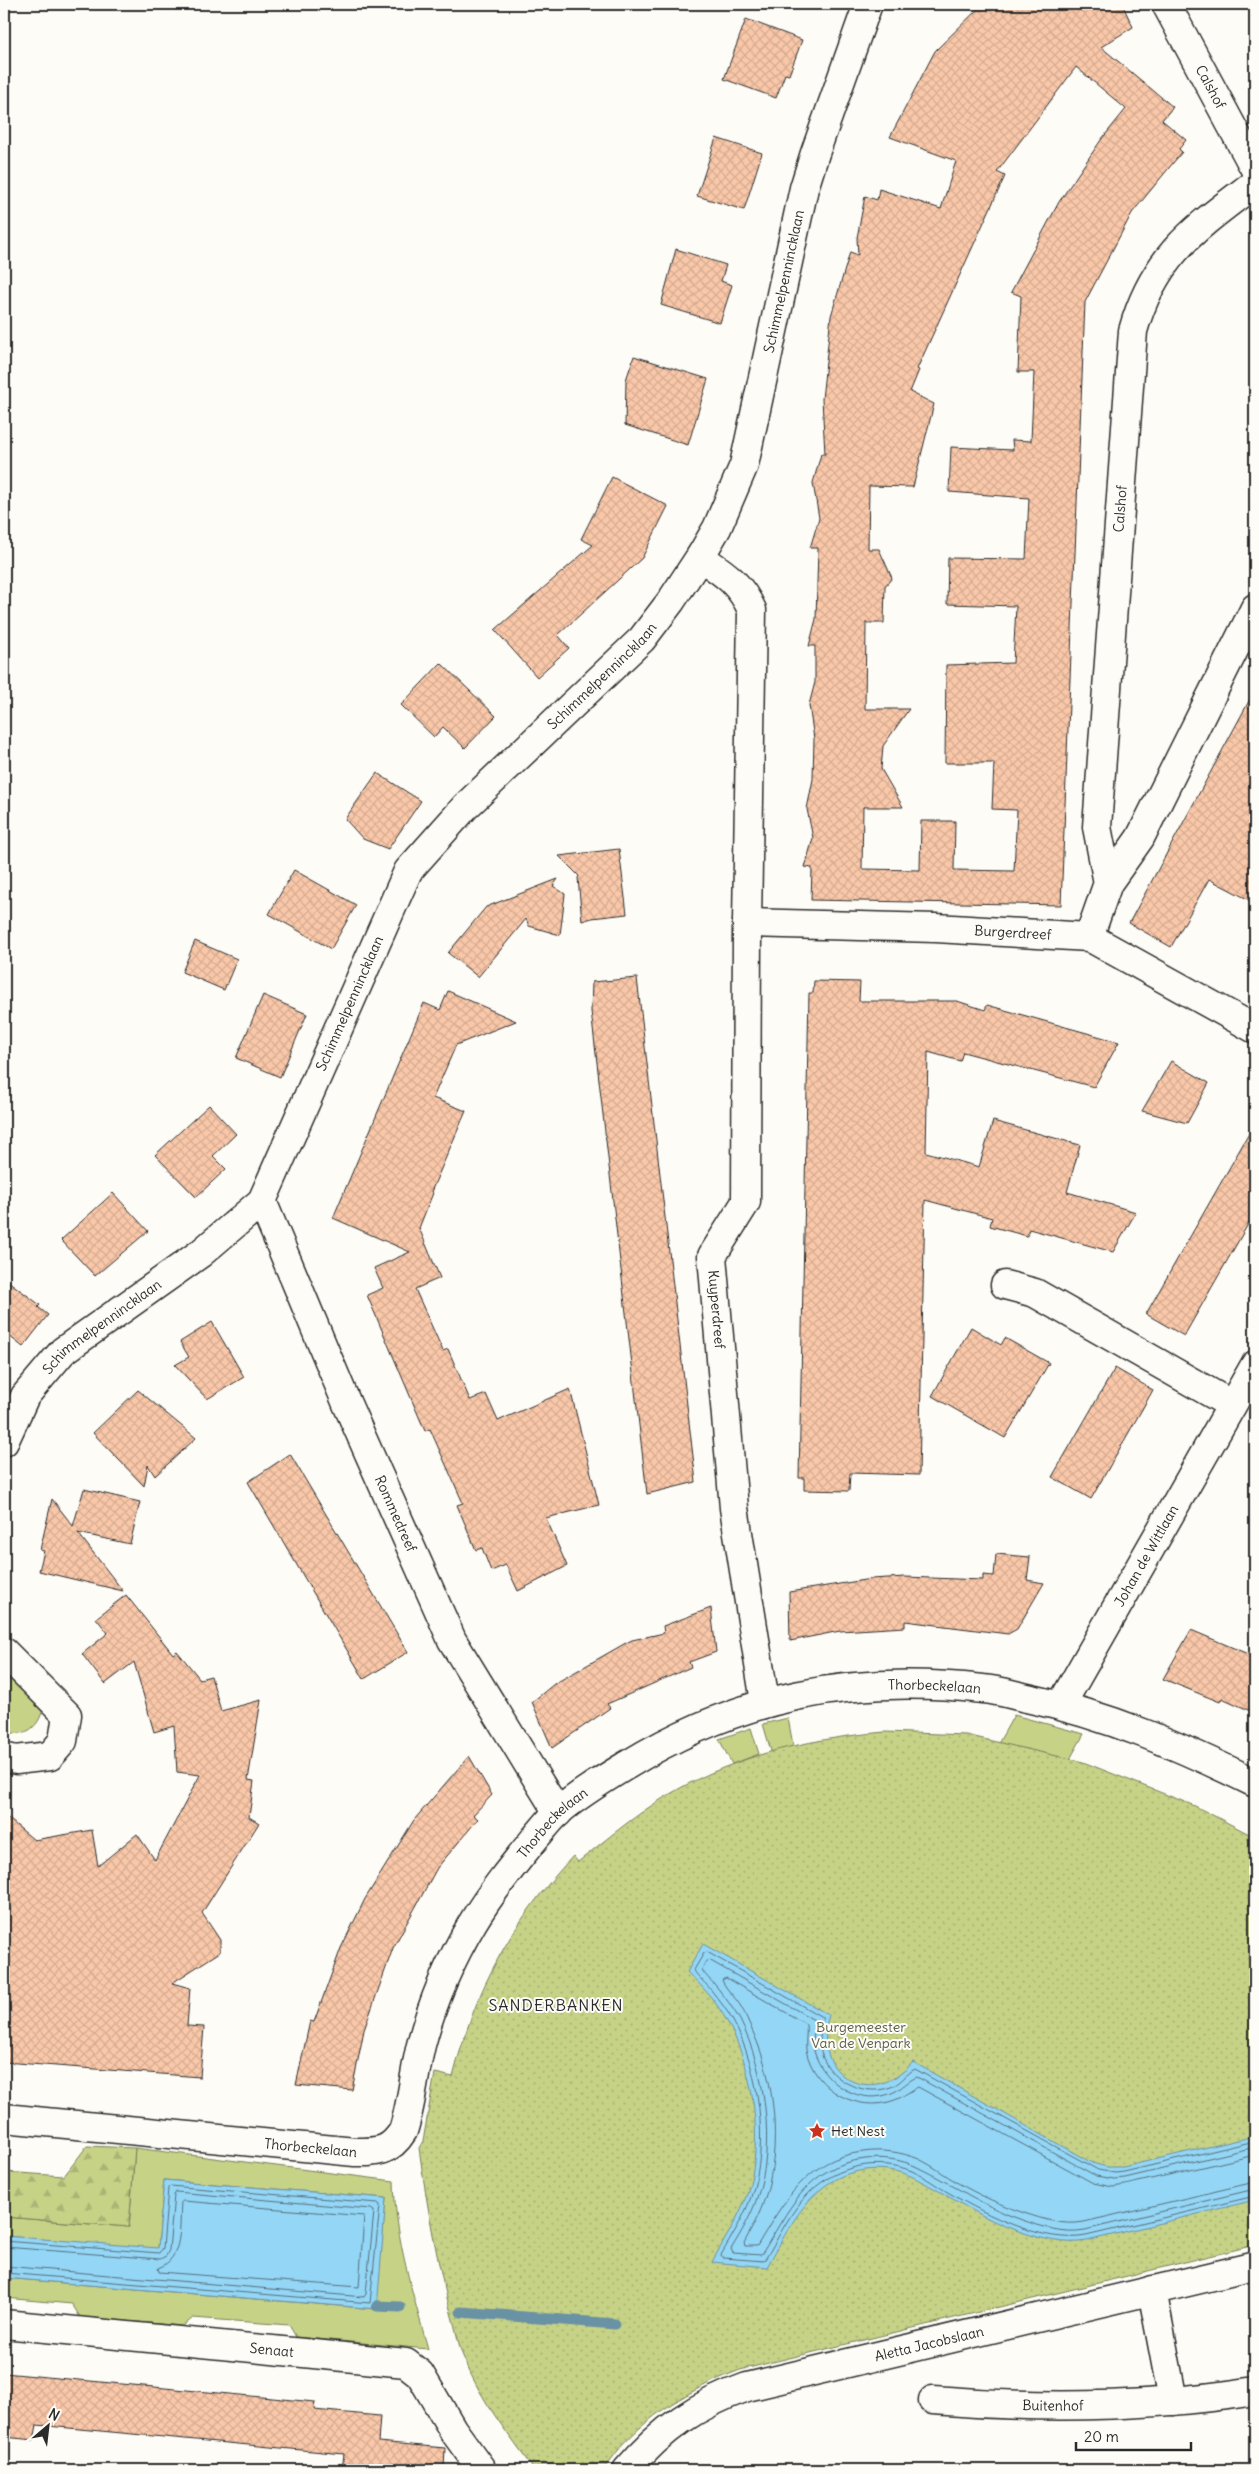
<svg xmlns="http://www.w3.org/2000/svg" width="1259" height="2474" font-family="Delius,sans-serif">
<defs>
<pattern id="forest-firs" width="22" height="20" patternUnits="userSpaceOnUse" patternTransform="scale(1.25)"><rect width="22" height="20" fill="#c6d286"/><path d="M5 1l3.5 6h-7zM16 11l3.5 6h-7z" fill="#aab474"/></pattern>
<pattern id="park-dots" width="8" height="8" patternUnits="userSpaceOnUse" patternTransform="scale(1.25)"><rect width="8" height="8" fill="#c6d286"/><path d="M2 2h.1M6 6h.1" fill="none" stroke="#aab474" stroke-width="1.8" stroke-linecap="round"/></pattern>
<pattern id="building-cross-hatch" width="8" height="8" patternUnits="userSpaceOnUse" patternTransform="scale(1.25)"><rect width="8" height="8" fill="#fac8a9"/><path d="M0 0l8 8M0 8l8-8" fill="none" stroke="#d6ac92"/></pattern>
</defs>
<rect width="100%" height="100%" fill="#fdfcf7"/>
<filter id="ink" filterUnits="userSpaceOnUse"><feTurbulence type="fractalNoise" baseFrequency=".02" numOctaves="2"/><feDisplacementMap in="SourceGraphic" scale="10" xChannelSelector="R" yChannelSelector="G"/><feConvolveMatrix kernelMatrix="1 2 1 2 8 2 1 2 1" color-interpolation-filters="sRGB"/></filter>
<g filter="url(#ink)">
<!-- grass -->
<g fill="#c6d286" stroke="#787e58">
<path d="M4 1668 43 1709C38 1729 24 1738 4 1731Z"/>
<polygon points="1014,1715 1084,1734 1065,1768 994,1751"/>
<polygon points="788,1718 795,1756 774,1761 763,1724"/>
<polygon points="751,1728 759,1754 732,1764 719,1739"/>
<path d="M135 2148 394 2181C395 2238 413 2294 428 2349L296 2337 289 2325 193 2318 183 2326 80 2317 72 2304 4 2298V2278L376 2309 386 2198 164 2180 158 2249 4 2236V2217L129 2227Z"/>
</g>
<!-- forest -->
<polygon fill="url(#forest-firs)" stroke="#787e58" points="87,2146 135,2148 129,2227 4,2217 4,2172 64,2176"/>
<!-- park -->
<path fill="url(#park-dots)" stroke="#787e58" d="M885 1732 966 1735 1083 1762 1195 1806 1255 1837V2245L740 2370C687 2390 634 2422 604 2470H534C509 2435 481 2401 465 2361 459 2348 457 2334 453 2320 437 2264 427 2206 419 2148L423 2141 435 2073 453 2077C475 1989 511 1923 573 1856L578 1862C603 1842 628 1821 654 1804 723 1758 804 1739 885 1732Z"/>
<!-- water -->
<g fill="#94d6f6" stroke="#6a92a5">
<path d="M703 1944 829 2015C810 2076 872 2110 913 2062L1092 2163 1107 2167H1123L1255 2136V2200L1087 2241C1064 2245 1043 2239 1021 2232 981 2219 949 2195 913 2177 898 2170 881 2168 864 2170 812 2177 790 2226 767 2267L712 2262C724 2240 739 2218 747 2194 765 2141 753 2063 724 2016 714 1999 701 1985 687 1972Z"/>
<polygon points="164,2180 386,2198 377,2309 4,2278 4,2236 158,2248"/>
</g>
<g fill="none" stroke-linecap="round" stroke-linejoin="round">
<!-- shore -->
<g stroke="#556f7c" stroke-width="1">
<path d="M1255 2141 1124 2172 1115 2173 1098 2170 915 2069C907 2073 901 2083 891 2087 862 2098 824 2078 820 2047 818 2037 824 2025 822 2017L707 1952 704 1953 694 1970C697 1977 706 1983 711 1990 719 2000 727 2010 733 2021 759 2069 770 2145 751 2197 744 2217 732 2236 721 2255L723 2258 764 2261C779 2238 789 2212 810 2192 837 2166 876 2157 912 2171 926 2177 938 2187 951 2194 987 2215 1044 2244 1086 2236L1255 2196"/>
<path d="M1255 2147 1125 2178 1114 2179 1096 2176 917 2077C909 2080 902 2088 894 2092 861 2108 823 2083 814 2051 811 2041 816 2029 814 2020L709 1960 706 1961 702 1969C704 1975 711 1980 716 1986 725 1997 733 2008 740 2020 765 2070 776 2145 757 2198 751 2216 741 2233 731 2249L733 2253 761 2255C789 2211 806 2166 865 2159 882 2157 901 2159 917 2167 953 2184 984 2207 1022 2220 1043 2227 1063 2234 1085 2230L1255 2189"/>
<path d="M1255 2155 1125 2185 1113 2187 1093 2183 918 2087C911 2090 903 2097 895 2100 858 2114 814 2090 806 2050 805 2042 807 2032 806 2024L726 1978 722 1980C725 1988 734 1996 740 2005 745 2013 749 2023 753 2032 775 2081 782 2146 765 2198 760 2214 752 2228 744 2243L745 2246H757C783 2203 807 2158 863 2152 882 2149 901 2152 919 2159 933 2166 945 2175 958 2183 979 2195 1001 2205 1024 2213 1043 2219 1063 2226 1084 2222L1255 2182"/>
<path d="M183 2201 364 2216 359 2287 159 2272 158 2268C184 2259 179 2225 181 2203Z"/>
<polyline points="4,2241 159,2253 163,2248 168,2188 170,2186 378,2203 380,2205 370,2303 4,2273"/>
<polyline points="4,2247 160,2259 166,2256 169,2250 174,2195 176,2192 371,2209 374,2211 366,2294 364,2297 4,2266"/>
</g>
<!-- stream -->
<g stroke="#6a92a5" stroke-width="11">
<polyline points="377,2306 400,2307"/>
<polyline points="461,2312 615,2324"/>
</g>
</g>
<!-- building -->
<g fill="url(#building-cross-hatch)" stroke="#2b2b2b" fill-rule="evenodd">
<path d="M983 4H1122L1133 27 1101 47 1173 107 1162 120 1186 140 1179 149 1182 152 1132 213 1085 302 1061 905 811 900 812 868 805 867 813 838 807 809 813 779 814 739 809 705 815 682V646H809L816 619 818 548H810L819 518 813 483 821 454H825L822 399 831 316 850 252 858 255 857 238 865 196 877 200 879 189 941 209 956 161 890 137 935 51ZM1076 67 1126 109 1101 140 1059 202 1011 292 1021 296 1018 372H1034L1031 441 1012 440 1013 450 951 447 949 492 1029 498 1026 559 948 558 947 604 1016 606 1013 663 946 665 945 763H994L992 809 1017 810 1014 871 954 870 955 821H921L920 870 862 869 863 807H903L881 769 882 758 883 746 909 709H865L866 623H884L885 586 892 578 879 549H868L869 486 913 487 934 404 910 392 919 370 917 369 1005 176 997 172Z"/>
<polygon points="746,19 802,40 789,75 785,74 776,98 724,79"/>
<polygon points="716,138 762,153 744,210 697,196"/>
<polygon points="676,249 726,265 721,281 732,285 720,323 661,305"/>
<polygon points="634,356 708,379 688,445 625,425 626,380"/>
<polygon points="612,477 668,506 642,558 558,635 569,648 537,677 495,630 593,545 581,539"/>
<polygon points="441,663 496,716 465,748 443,727 434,737 401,705"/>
<polygon points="1255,690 1255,903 1209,879 1171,947 1129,923"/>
<polygon points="377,773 421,801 388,849 363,839 345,819"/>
<polygon points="619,849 627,914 592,918 582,921 578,878 579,876 559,856"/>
<polygon points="294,870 356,905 331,949 269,914"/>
<polygon points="558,879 553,886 565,894 560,935 529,926 526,919 478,977 448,953 486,907"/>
<polygon points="195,941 237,959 224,990 182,972"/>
<polygon points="637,978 696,1482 647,1494 591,1011 592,982"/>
<polygon points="814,981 860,982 859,1001 957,1001 985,1010 987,1005 1119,1042 1094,1087 963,1052 960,1061 928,1052 926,1152 979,1167 993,1121 1080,1145 1067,1192 1136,1212 1113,1252 1029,1229 1027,1236 990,1226 992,1218 925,1200 919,1475 850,1473 849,1491 804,1490 804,1478 799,1478 809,993 813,993"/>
<polygon points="448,991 516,1021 456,1045 433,1098 466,1111 431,1192 433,1193 419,1228 440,1278 415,1289 443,1351 448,1349 470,1400 486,1394 498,1421 570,1389 599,1505 546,1518 567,1566 518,1591 506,1565 491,1571 482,1548 476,1550 457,1505 463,1503 430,1429 425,1431 367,1295 383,1288 374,1268 410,1252 333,1218 424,1003 440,1010"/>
<polygon points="263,995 307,1014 280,1077 236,1058"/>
<polygon points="1171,1061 1209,1083 1187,1123 1142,1111"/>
<polygon points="209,1105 236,1134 213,1156 226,1169 196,1197 155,1155"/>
<polygon points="1255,1123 1255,1212 1184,1336 1146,1314"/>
<polygon points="113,1193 148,1231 95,1276 61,1240"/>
<polygon points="4,1278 40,1305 38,1307 48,1315 23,1347 4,1332"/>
<polygon points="212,1322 244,1377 207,1399 175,1365 189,1357 180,1342"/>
<polygon points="971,1327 1001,1345 1005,1338 1049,1363 1005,1438 932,1396"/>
<polygon points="1115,1368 1153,1390 1091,1499 1052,1477"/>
<polygon points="138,1390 196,1438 155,1476 148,1465 144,1486 93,1433"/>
<polygon points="290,1454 408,1652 364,1679 248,1482"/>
<polygon points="84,1489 140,1502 130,1544 78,1533 123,1591 39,1571 44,1551 40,1550 52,1499 73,1526"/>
<polygon points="996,1554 1030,1557 1027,1580 1044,1583 1017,1629 1008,1634 905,1621 905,1627 840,1631 790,1641 789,1592 871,1579 905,1577 983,1580 983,1575 994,1576"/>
<polygon points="126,1595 173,1654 177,1651 200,1679 211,1676 221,1711 261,1700 248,1780 254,1781 249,1817 259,1823 202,1913 220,1940 220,1952 172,1983 190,1988 187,2026 204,2027 200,2077 4,2062 4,1815 34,1840 92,1830 98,1866 137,1834 155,1860 200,1775 177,1772 174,1726 154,1732 134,1662 105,1684 82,1654 108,1633 96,1618"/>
<polygon points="711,1608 716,1652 689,1662 691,1667 607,1704 610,1708 552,1748 532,1702 554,1684 624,1644 632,1640 664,1633 663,1626"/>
<polygon points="1191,1630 1255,1657 1255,1713 1222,1698 1220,1702 1163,1679"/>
<polygon points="469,1756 492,1795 473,1815 478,1819 437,1868 393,1948 364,2030 352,2090 296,2085 310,2021 314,2022 341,1948 365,1899 414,1820"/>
<polygon points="4,2373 315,2402 314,2410 380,2416 378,2442 445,2448 444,2470 342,2470 344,2454 37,2425 34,2440 4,2437"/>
</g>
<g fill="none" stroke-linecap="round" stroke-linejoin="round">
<!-- street casing -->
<g stroke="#2b2b2b" stroke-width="31">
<g id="street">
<path id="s1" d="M1166 4 1255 169"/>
<path id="s2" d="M700 557C725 574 739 582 752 610L747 923 746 1202 712 1256 734 1508 765 1702"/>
<path id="s3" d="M1108 883 1097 827 1133 331C1154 255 1196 228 1255 183"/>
<path id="s4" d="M747 923 936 928 1089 937 1255 1029"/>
<polyline points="1089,937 1108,883 1140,838 1255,608"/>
<path id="s5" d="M262 1201 347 1404 452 1640 558 1813"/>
<polyline points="1005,1285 1035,1293 1232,1405"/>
<path id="s6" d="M4 1442 25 1396 63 1351 201 1253 262 1201 408 871 465 807 642 639 671 601 700 557 717 528 744 465 804 188 815 153 868 4"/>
<polyline points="4,1652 67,1715 63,1741 50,1756 16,1760 4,1757"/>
<path id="s7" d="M1061 1705 1255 1365"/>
<path id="s8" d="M4 2118 355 2152C378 2152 390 2152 403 2131 412 2104 414 2073 421 2045 432 2003 451 1959 473 1922 491 1892 514 1864 536 1837 543 1829 550 1820 558 1812 579 1794 604 1779 627 1765 739 1696 852 1674 983 1689 998 1690 1013 1695 1027 1698 1108 1715 1182 1747 1255 1783"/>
<polyline points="1152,2290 1173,2401"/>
<path id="s9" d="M4 2324 406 2363 420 2374 453 2430 482 2470"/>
<path id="s10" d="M933 2400C1042 2409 1148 2408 1255 2391"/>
</g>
</g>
<!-- secondary casing -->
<g stroke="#2b2b2b" stroke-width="31">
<g id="secondary">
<path id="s11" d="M627 2470C662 2429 696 2405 747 2387L1255 2266"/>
</g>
</g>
<!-- street -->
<use href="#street" stroke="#fdfcf7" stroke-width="28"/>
<!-- secondary -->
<use href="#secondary" stroke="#fdfcf7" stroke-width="28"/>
</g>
</g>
<!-- icons -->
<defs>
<g id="sight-bare" transform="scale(1.35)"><path d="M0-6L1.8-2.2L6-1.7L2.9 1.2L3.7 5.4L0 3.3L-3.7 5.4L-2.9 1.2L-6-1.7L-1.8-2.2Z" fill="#c8321e" stroke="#fdfcf7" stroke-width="2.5" paint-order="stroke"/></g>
</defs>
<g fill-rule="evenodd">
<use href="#sight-bare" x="817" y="2131"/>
</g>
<g text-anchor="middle" stroke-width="4" stroke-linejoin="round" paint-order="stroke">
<!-- street labels -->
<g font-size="14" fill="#2b2b2b" stroke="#fdfcf7">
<text dy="5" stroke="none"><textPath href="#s1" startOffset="94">Calshof</textPath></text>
<text dy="5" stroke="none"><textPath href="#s6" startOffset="1440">Schimmelpennincklaan</textPath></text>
<text dy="5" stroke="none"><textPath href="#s3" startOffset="376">Calshof</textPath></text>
<text dy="5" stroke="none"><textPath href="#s6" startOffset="995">Schimmelpennincklaan</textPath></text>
<text dy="5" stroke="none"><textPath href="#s4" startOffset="266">Burgerdreef</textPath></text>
<text dy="5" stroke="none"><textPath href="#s6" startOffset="575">Schimmelpennincklaan</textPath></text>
<text dy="5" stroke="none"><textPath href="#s2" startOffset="785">Kuyperdreef</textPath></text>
<text dy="5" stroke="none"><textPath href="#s6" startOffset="155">Schimmelpennincklaan</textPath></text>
<text dy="5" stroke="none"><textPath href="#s5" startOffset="340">Rommedreef</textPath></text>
<text dy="5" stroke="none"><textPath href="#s7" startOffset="172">Johan de Wittlaan</textPath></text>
<text dy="5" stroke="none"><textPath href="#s8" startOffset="1176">Thorbeckelaan</textPath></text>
<text dy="5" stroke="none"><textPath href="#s8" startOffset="758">Thorbeckelaan</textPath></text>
<text dy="5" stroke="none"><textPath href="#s8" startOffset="308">Thorbeckelaan</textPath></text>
<text dy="5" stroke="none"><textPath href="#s11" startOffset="335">Aletta Jacobslaan</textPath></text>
<text dy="5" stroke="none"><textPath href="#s9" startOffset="269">Senaat</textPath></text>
<text dy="5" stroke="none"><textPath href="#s10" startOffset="120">Buitenhof</textPath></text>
</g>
<!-- park labels -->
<g font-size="14" fill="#5a5d46" stroke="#fdfcf7">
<text x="861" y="2032">Burgemeester<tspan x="861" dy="16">Van de Venpark</tspan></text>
</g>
<!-- poi labels -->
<g font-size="14" fill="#2b2b2b" stroke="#fdfcf7" text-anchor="start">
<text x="831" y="2136">Het Nest</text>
</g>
<!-- quarter labels -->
<g font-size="16" letter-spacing="1" fill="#2b2b2b" stroke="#fdfcf7">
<text x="556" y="2011">SANDERBANKEN</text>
</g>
</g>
<!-- margin -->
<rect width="1259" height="2474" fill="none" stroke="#fdfcf7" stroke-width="20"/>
<rect x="10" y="10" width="1239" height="2454" fill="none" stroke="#2b2b2b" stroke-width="2" filter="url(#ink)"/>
<!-- north arrow -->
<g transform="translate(48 2426) rotate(28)" stroke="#fdfcf7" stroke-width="4" paint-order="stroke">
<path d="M0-4L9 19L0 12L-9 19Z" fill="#2b2b2b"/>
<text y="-8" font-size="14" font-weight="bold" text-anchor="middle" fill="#2b2b2b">N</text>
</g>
<!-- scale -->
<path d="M1076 2442v8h115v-8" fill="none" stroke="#2b2b2b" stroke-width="2.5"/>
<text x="1084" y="2442" font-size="15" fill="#2b2b2b" stroke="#fdfcf7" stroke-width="4" paint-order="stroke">20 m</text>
</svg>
